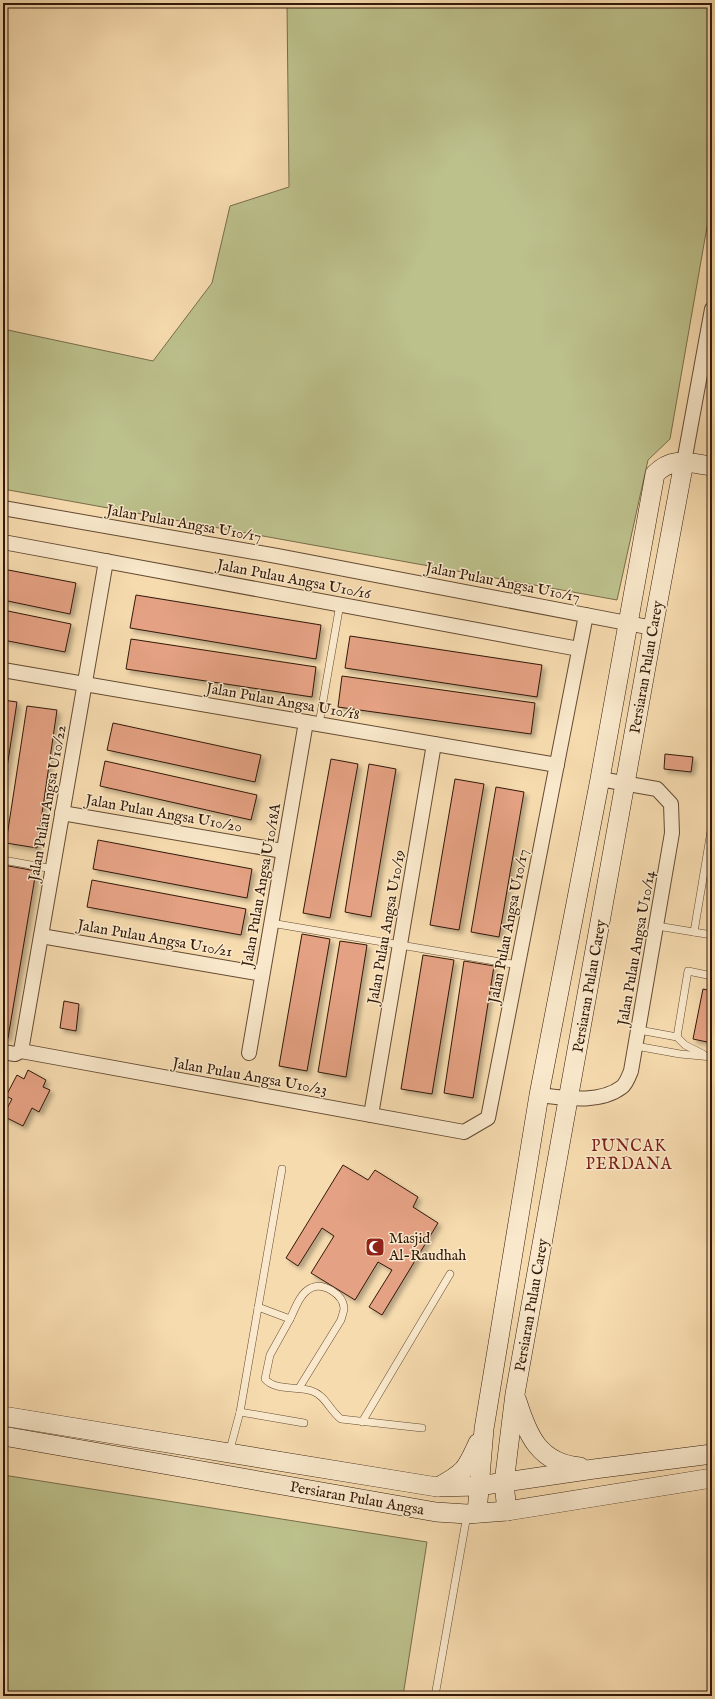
<svg xmlns="http://www.w3.org/2000/svg" width="715" height="1699" font-family="'IM FELL English',serif">
<defs>
<filter id="shadow"><feDropShadow dx="3.5" dy="3.5" stdDeviation="2" flood-color="#0004"/></filter>
</defs>
<rect width="100%" height="100%" fill="#f6dbaf"/>
<filter id="stains"><feTurbulence type="fractalNoise" baseFrequency=".005" numOctaves="4"/><feColorMatrix values="0 0 0 0 .2 0 0 0 0 .09 0 0 0 0 .02 0 0 0 .5 -.17"/></filter>
<radialGradient id="worn" r=".72"><stop offset=".6" stop-color="#630" stop-opacity="0"/><stop offset="1" stop-color="#630" stop-opacity=".3"/></radialGradient>
<!-- green -->
<g fill="#bcc08b" stroke="#786c4a">
<polygon points="287,3 712,3 712,198 670,439 648,460 617,600 3,489 3,329 153,361 212,283 230,206 289,187"/>
<polygon points="3,1475 427,1542 403,1696 3,1696"/>
</g>
<!-- building -->
<g fill="#e4a183" stroke="#331909" filter="url(#shadow)">
<polygon points="3,569 76,583 70,614 3,600"/>
<polygon points="136,595 321,625 316,659 130,628"/>
<polygon points="3,610 71,624 65,652 3,640"/>
<polygon points="350,636 542,665 537,697 345,668"/>
<polygon points="131,639 316,667 312,697 126,669"/>
<polygon points="342,676 535,703 531,734 338,707"/>
<polygon points="3,700 17,702 3,794"/>
<polygon points="27,706 57,710 37,848 6,843"/>
<polygon points="113,723 261,755 255,782 107,750"/>
<polygon points="665,754 693,757 691,772 664,769"/>
<polygon points="331,759 358,764 330,918 303,913"/>
<polygon points="105,761 257,795 251,820 100,786"/>
<polygon points="369,764 396,769 371,917 345,912"/>
<polygon points="455,779 484,784 459,930 430,925"/>
<polygon points="496,787 524,792 499,937 471,932"/>
<polygon points="98,840 252,869 247,898 93,869"/>
<polygon points="3,865 36,871 8,1038 3,1037"/>
<polygon points="92,880 246,909 241,935 87,907"/>
<polygon points="302,934 330,939 307,1071 279,1066"/>
<polygon points="340,941 367,945 346,1077 318,1072"/>
<polygon points="423,955 454,960 432,1094 401,1089"/>
<polygon points="464,961 494,966 473,1098 444,1093"/>
<polygon points="703,989 712,991 712,1043 693,1039"/>
<polygon points="64,1001 79,1004 76,1031 60,1028"/>
<polygon points="28,1070 46,1080 43,1087 50,1090 39,1112 32,1108 23,1126 3,1116 12,1099 6,1096 17,1075 24,1079"/>
<polygon points="343,1165 368,1180 375,1170 418,1197 413,1207 438,1223 382,1315 369,1307 392,1270 378,1262 355,1300 311,1273 334,1236 322,1228 298,1266 286,1258"/>
</g>
<g fill="none" stroke-linecap="round" stroke-linejoin="round">
<!-- lane casing -->
<g stroke="#644a32" stroke-width="8">
<g id="lane">
<polyline points="319,724 340,604"/>
<polyline points="3,860 53,869"/>
<polyline points="271,923 518,965"/>
<polyline points="657,926 712,935"/>
<polyline points="694,932 712,825"/>
<polyline points="639,1030 677,1037 685,1045 703,1054"/>
<polyline points="677,1037 688,971 712,976"/>
<polyline points="636,1046 680,1054 712,1057"/>
<path d="M258 1307 290 1319 270 1355 265 1379C275 1391 298 1386 312 1391 325 1395 330 1411 341 1419L422 1428"/>
<path d="M290 1319C295 1309 300 1293 311 1288 323 1282 343 1294 344 1308 344 1311 342 1316 341 1320L299 1388"/>
<polyline points="240,1412 304,1423"/>
<polyline points="362,1422 450,1274"/>
<polyline points="229,1453 240,1412 282,1169"/>
<polyline points="435,1696 467,1515"/>
</g>
</g>
<!-- street casing -->
<g stroke="#644a32" stroke-width="16">
<g id="street">
<polyline points="684,462 712,309"/>
<polyline points="3,508 277,556 653,628"/>
<polyline points="3,542 579,649"/>
<polyline points="3,670 557,765"/>
<polyline points="62,813 283,851"/>
<polyline points="41,936 262,974"/>
<polyline points="21,1051 106,561"/>
<polyline points="3,1052 15,1054 21,1051 464,1132 488,1118 586,615"/>
<polyline points="249,1053 306,722"/>
<path d="M539 1095C565 1098 600 1104 622 1087 626 1084 629 1076 631 1071L672 833 671 804 657 789 600 779"/>
<polyline points="371,1115 434,744"/>
</g>
</g>
<!-- secondary casing -->
<g stroke="#331909" stroke-width="20">
<g id="secondary">
<path d="M517 1401C528 1436 539 1463 580 1467"/>
<polyline points="3,1416 437,1487 478,1486 594,1469 712,1454"/>
<polyline points="3,1436 436,1512 467,1514 507,1511 712,1478"/>
<path d="M438 1487C464 1473 466 1470 478 1443"/>
<polyline points="507,1511 504,1483 515,1394 653,628 684,462"/>
<path d="M477 1513 484 1429 539 1095 600 779 655 474C673 456 689 463 712 466"/>
</g>
</g>
<!-- lane -->
<use href="#lane" stroke="#f9e8cb" stroke-width="7"/>
<!-- street -->
<use href="#street" stroke="#f9e8cb" stroke-width="14"/>
<!-- secondary -->
<use href="#secondary" stroke="#f9e8cb" stroke-width="19"/>
</g>
<!-- icons -->
<defs>
<g id="mosque-square" transform="scale(1)"><rect x="-9" y="-9" width="18" height="18" rx="4" fill="#8f2418" stroke="#f9e8cb"/><path d="M3.5-4.9A6 6 0 1 0 3.5 4.9A5 5 0 1 1 3.5-4.9Z" fill="#fff"/></g>
</defs>
<g fill-rule="evenodd">
<use href="#mosque-square" x="375" y="1247"/>
</g>
<g text-anchor="middle" stroke-width="3" stroke-linejoin="round" paint-order="stroke">
<!-- street labels -->
<g font-size="15" fill="#331909" stroke="#f9e8cb">
<text transform="translate(184 523) rotate(10)" y="5">Jalan Pulau Angsa U10/17</text>
<text transform="translate(294 579) rotate(11)" y="5">Jalan Pulau Angsa U10/16</text>
<text transform="translate(503 582) rotate(11)" y="5">Jalan Pulau Angsa U10/17</text>
<text transform="translate(646 667) rotate(-80)" y="5">Persiaran Pulau Carey</text>
<text transform="translate(283 701) rotate(10)" y="5">Jalan Pulau Angsa U10/18</text>
<text transform="translate(47 803) rotate(-80)" y="5">Jalan Pulau Angsa U10/22</text>
<text transform="translate(164 813) rotate(10)" y="5">Jalan Pulau Angsa U10/20</text>
<text transform="translate(261 885) rotate(-80)" y="5">Jalan Pulau Angsa U10/18A</text>
<text transform="translate(508 926) rotate(-79)" y="5">Jalan Pulau Angsa U10/17</text>
<text transform="translate(386 927) rotate(-80)" y="5">Jalan Pulau Angsa U10/19</text>
<text transform="translate(155 938) rotate(10)" y="5">Jalan Pulau Angsa U10/21</text>
<text transform="translate(636 948) rotate(-80)" y="5">Jalan Pulau Angsa U10/14</text>
<text transform="translate(589 986) rotate(-80)" y="5">Persiaran Pulau Carey</text>
<text transform="translate(250 1076) rotate(10)" y="5">Jalan Pulau Angsa U10/23</text>
<text transform="translate(531 1305) rotate(-80)" y="5">Persiaran Pulau Carey</text>
<text transform="translate(357 1498) rotate(10)" y="5">Persiaran Pulau Angsa</text>
</g>
<!-- poi labels -->
<g font-size="15" fill="#331909" stroke="#f9e8cb" text-anchor="start">
<text x="389" y="1243">Masjid<tspan x="389" dy="17">Al-Raudhah</tspan></text>
</g>
<!-- neighbourhood labels -->
<g font-size="16" letter-spacing="1" fill="#7a1f14" stroke="#f9e8cb">
<text x="629" y="1151">PUNCAK<tspan x="629" dy="18">PERDANA</tspan></text>
</g>
</g>
<!-- margin -->
<rect width="715" height="1699" fill="none" stroke="#f6dbaf" stroke-width="16"/>
<rect x="4" y="4" width="707" height="1691" fill="none" stroke="#331909" stroke-width="2"/>
<rect x="8" y="8" width="699" height="1683" fill="none" stroke="#331909"/>
<rect width="100%" height="100%" filter="url(#stains)"/>
<rect width="100%" height="100%" fill="url(#worn)"/>
</svg>
